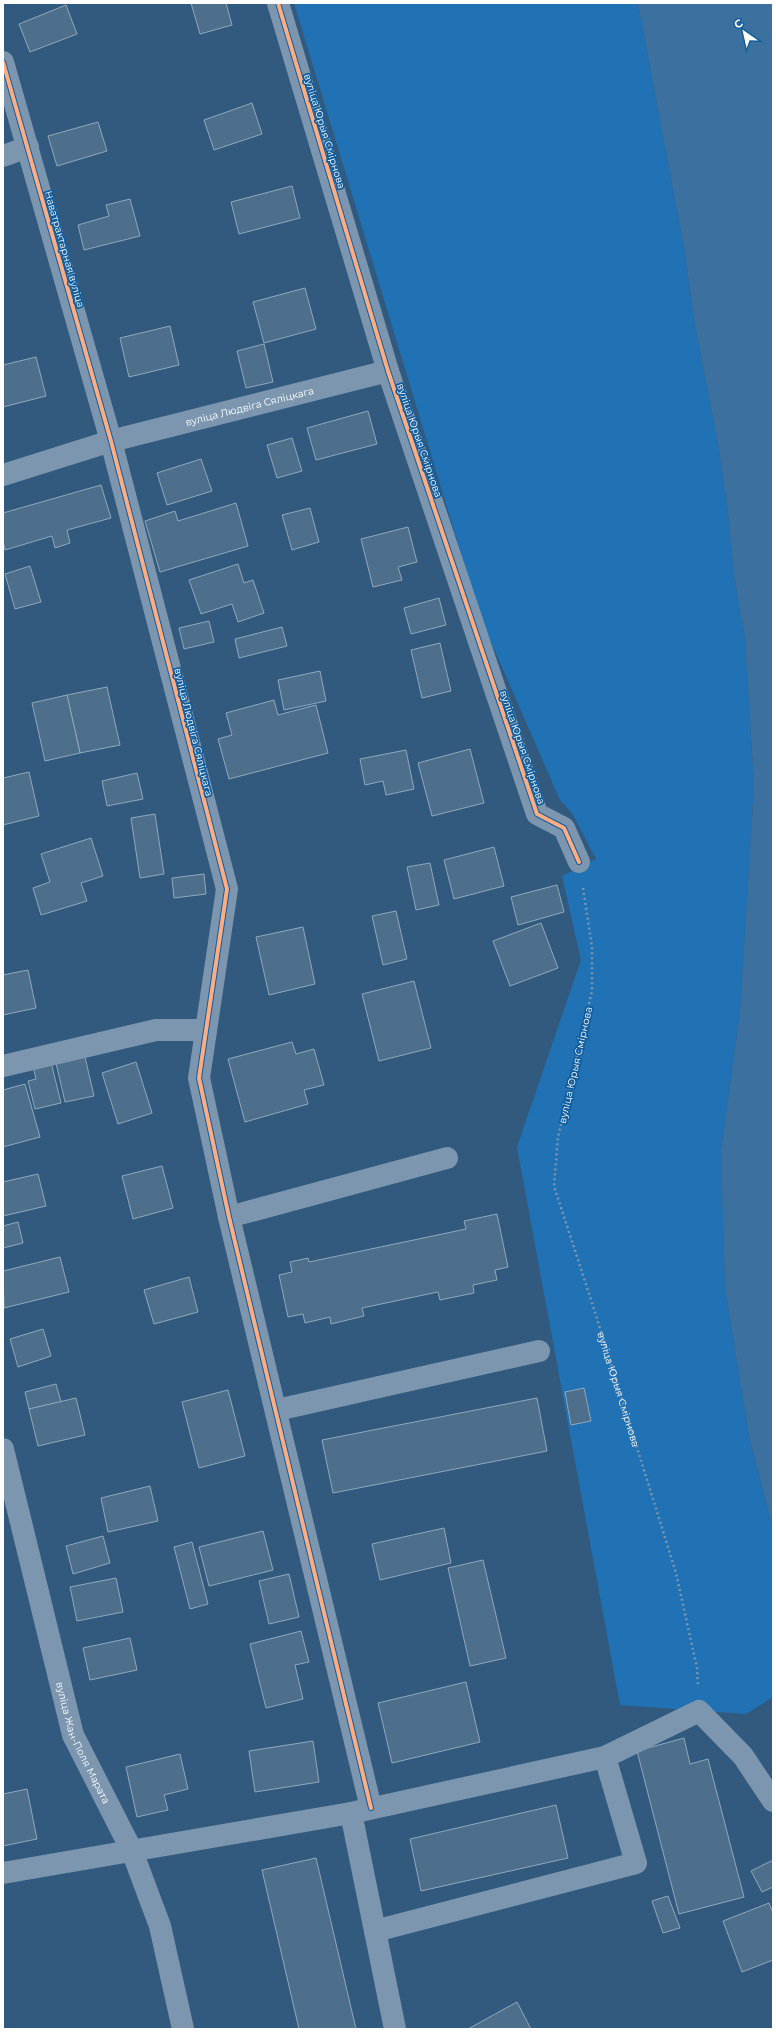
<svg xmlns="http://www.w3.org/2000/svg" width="776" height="2032" font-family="Montserrat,sans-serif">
<rect width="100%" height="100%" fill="#315a7e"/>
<!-- green -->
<polygon fill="#2172b4" points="294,3 638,3 685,253 694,320 718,443 727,504 734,575 745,638 754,786 740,1013 721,1150 725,1288 749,1436 773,1529 773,1697 746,1714 620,1705 517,1147 581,960 562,876 596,859 572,813 560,800 481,619"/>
<!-- water -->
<polygon fill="#3c709e" points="638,3 773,3 773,1529 749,1436 725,1288 721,1150 740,1013 754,786 745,638 734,575 727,504 718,443 694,320 685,253"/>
<!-- building -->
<g fill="#4e6f8c" stroke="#91a8bc">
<polygon points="191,3 226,3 232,25 200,34"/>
<polygon points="66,5 77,34 30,52 19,24"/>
<polygon points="252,103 262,134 214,150 204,120"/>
<polygon points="98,122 107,151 57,166 48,136"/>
<polygon points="292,186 300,218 239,234 231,202"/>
<polygon points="130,199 140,236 84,250 78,225 109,216 106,205"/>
<polygon points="305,288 316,329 264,343 253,302"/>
<polygon points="170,326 179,365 129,377 120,338"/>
<polygon points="264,344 273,382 246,388 237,351"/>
<polygon points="36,357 46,396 3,407 3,365"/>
<polygon points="368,411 377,444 316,460 307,428"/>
<polygon points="292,438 302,471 277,478 267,445"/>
<polygon points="201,459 212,491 167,505 157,473"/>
<polygon points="101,485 111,518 67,530 70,543 55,548 52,536 5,550 3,541 3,513"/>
<polygon points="236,503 248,546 160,572 145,521 175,511 178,521"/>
<polygon points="310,508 319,542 292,550 282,515"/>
<polygon points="408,527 417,562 398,567 402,580 373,587 361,539"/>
<polygon points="238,564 244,583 253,580 264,613 238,622 232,604 201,614 189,580"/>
<polygon points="30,566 41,602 15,609 5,574"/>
<polygon points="439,598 446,625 411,634 404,608"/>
<polygon points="209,621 214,642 184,649 179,628"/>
<polygon points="282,627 287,646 239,658 235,639"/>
<polygon points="440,643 451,691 422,698 411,650"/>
<polygon points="320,671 326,701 284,710 278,680"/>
<polygon points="107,687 120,745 80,753 67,695"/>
<polygon points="67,695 80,753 45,761 32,703"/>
<polygon points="274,700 278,715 316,705 328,753 229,779 218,739 232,735 226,713"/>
<polygon points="470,749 484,803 432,816 418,763"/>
<polygon points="406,750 414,789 386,795 383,781 365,785 360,759"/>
<polygon points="29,772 39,816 3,825 3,778"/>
<polygon points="137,773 143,799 107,806 102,781"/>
<polygon points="155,814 164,874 140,878 131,818"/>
<polygon points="91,838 103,876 81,883 87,901 41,915 33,888 50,882 41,854"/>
<polygon points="494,847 504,886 454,899 444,860"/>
<polygon points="430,863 439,905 416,910 407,867"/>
<polygon points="204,874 206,894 174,898 172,878"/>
<polygon points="557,885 564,912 518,925 511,897"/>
<polygon points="396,911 407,959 383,965 372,916"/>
<polygon points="541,923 558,968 510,986 493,941"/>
<polygon points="303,927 315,984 269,995 256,937"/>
<polygon points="28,970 36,1008 3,1015 3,975"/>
<polygon points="414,981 431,1048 379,1061 362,994"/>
<polygon points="292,1042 296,1054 314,1049 324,1085 304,1090 308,1104 245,1122 228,1059"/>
<polygon points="85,1057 94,1096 65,1102 56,1063"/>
<polygon points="51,1062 61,1103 35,1109 28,1081 36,1079 33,1066"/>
<polygon points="136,1062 152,1113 118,1124 102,1073"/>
<polygon points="25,1084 40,1137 3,1147 3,1090"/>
<polygon points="162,1166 173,1208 133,1219 122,1176"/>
<polygon points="38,1174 46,1206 3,1216 3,1182"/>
<polygon points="497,1214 508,1267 495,1270 497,1280 473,1285 474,1293 440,1300 438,1292 362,1308 364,1316 331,1324 330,1317 305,1323 303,1314 288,1317 279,1275 292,1272 290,1262 308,1258 309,1262 466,1229 464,1221"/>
<polygon points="18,1222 23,1243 3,1248 3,1226"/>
<polygon points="60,1257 69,1292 4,1308 3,1271"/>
<polygon points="189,1277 198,1312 154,1324 144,1290"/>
<polygon points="43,1329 51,1356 18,1367 10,1339"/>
<polygon points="56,1384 61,1402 29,1409 25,1392"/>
<polygon points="584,1388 591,1421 571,1425 565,1392"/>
<polygon points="228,1390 245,1456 199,1468 182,1402"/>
<polygon points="76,1398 85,1435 38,1446 29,1409"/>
<polygon points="537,1398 547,1451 333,1493 322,1440"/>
<polygon points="150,1486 158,1521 108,1532 101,1498"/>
<polygon points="444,1528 451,1563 380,1580 372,1544"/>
<polygon points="263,1531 273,1570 209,1586 199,1547"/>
<polygon points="103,1536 110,1563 73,1574 66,1546"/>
<polygon points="192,1542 208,1604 190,1609 174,1547"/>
<polygon points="483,1560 506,1658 470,1666 448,1568"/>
<polygon points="289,1574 299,1617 269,1624 259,1581"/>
<polygon points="116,1578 123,1612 77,1621 70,1587"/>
<polygon points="301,1631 309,1662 295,1665 303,1699 266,1708 250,1644"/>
<polygon points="130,1638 137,1670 90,1680 83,1648"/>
<polygon points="466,1682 480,1742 392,1763 378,1703"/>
<polygon points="684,1738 690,1764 708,1759 744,1897 679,1914 637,1751"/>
<polygon points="313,1741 319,1782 255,1792 249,1751"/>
<polygon points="180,1754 188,1789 164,1795 168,1810 137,1817 126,1767"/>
<polygon points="27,1789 37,1839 3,1846 3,1794"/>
<polygon points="556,1805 568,1858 421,1891 410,1839"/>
<polygon points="316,1858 356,2029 299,2029 262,1870"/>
<polygon points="773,1860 773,1887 762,1892 751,1871"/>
<polygon points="668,1896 680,1928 663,1933 652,1901"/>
<polygon points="769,1903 773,1913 773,1960 742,1972 723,1921"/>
<polygon points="517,2002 531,2029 468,2029"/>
</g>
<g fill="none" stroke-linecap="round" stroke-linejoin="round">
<!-- path -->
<path stroke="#7c96af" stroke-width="2.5" stroke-dasharray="2 3" stroke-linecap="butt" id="s1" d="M583 888 592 947V991L558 1137 554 1186 593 1306 676 1573 697 1668 698 1685"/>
<!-- minor -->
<g stroke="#7c96af" stroke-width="22">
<polyline points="278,3 388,371 537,814 564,828 579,862"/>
<polyline points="3,62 111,441 227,889 199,1078 229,1217 371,1808"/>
<polyline points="3,156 28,147"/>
<path id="s2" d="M3 475 111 441 388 371"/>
<polyline points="3,1066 156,1030 206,1030"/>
<polyline points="229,1217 447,1158"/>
<polyline points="277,1410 539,1351"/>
<path id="s3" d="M3 1449 73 1735 132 1851 160 1926 183 2029"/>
<polyline points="351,1813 375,1931 636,1863 605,1757"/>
<polyline points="3,1873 351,1813 605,1757 699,1711 743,1756 773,1801"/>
<polyline points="375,1931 395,2029"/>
</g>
<!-- cycleway casing -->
<g stroke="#115d9e" stroke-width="6">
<g id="cycleway">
<polyline points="278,3 388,371 537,814 564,828 579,862"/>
<polyline points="3,62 111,441 227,889 199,1078 229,1217 371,1808"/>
</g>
</g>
<!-- cycleway -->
<use href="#cycleway" stroke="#ffac80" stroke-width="4"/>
</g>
<g text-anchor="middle" stroke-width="3.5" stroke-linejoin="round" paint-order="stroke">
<!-- street labels -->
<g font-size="10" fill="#fff" stroke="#115d9e">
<text transform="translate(325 131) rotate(73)" y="4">вуліца Юрыя Смірнова</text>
<text transform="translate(65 249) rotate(74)" y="4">Наватрактарная вуліца</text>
<text dy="4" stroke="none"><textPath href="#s2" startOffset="256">вуліца Людвіга Сяліцкага</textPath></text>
<text transform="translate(420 440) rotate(71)" y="4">вуліца Юрыя Смірнова</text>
<text transform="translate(194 732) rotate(76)" y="4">вуліца Людвіга Сяліцкага</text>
<text transform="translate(523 747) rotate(71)" y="4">вуліца Юрыя Смірнова</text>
<text transform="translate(575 1065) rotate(-77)" y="4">вуліца Юрыя Смірнова</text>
<text dy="4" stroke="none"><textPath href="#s1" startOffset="516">вуліца Юрыя Смірнова</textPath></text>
<text dy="4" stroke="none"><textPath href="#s3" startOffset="305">вуліца Жан-Поля Марата</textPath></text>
</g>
</g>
<!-- border -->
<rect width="776" height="2032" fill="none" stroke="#ffffff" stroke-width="8"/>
<!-- north arrow -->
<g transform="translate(744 32) rotate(326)" stroke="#115d9e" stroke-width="3" paint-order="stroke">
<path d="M0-3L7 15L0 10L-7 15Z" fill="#ffffff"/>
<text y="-6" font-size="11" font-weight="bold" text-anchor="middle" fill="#ffffff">С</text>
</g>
</svg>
